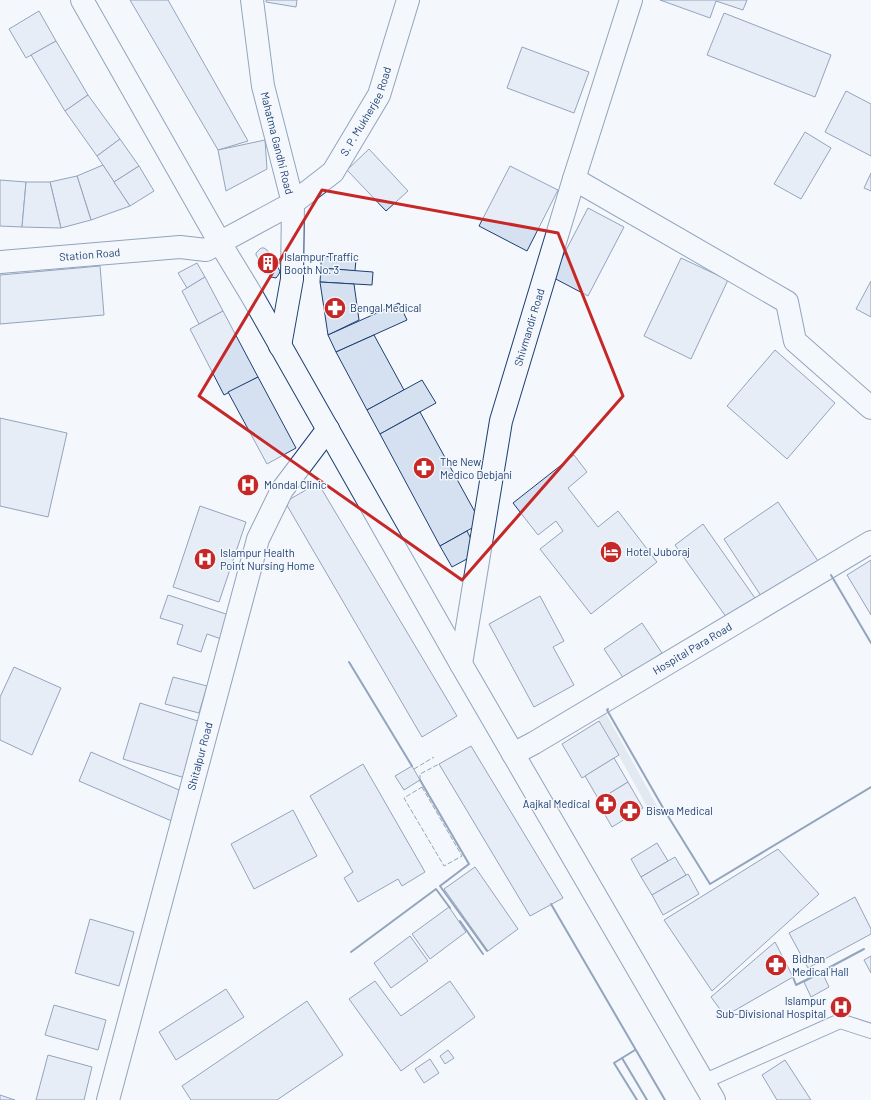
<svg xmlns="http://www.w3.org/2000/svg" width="871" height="1100" font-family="Barlow,sans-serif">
<rect width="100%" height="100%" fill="#f4f7fb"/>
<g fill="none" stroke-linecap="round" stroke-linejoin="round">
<!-- stream -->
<polyline stroke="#cfd7e4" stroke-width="9" points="601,714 653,808"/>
</g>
<!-- building -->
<g fill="#d5e0f0" stroke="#1d3f73">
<polygon points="130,0 168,0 248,141 218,150"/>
<polygon points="266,0 297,0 296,7 266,2"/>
<polygon points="660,0 747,0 743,10 716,1 710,18"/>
<polygon points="39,11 56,41 26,58 9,29"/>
<polygon points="724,13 831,55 815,97 707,55"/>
<polygon points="56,41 88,95 65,111 31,55"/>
<polygon points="522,47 589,72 574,113 507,88"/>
<polygon points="846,91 871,104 871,156 825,132"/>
<polygon points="88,95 120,139 97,156 65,111"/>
<polygon points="805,132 831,148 801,199 774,184"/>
<polygon points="120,139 139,166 114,182 97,156"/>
<polygon points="265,140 267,169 226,191 218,150"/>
<polygon points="369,149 408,191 386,211 347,170"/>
<polygon points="103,165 130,206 91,220 77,176"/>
<polygon points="139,166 154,191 130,206 114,182"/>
<polygon points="510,166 558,190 527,251 479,226"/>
<polygon points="871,173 871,191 864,188"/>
<polygon points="77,176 91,220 61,228 50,182"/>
<polygon points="0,180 26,182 22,227 0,226"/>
<polygon points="26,182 50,182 61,228 22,227"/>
<polygon points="588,208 624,227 588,296 552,277"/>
<polygon points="261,248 264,248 267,250 280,271 279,274 276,278 271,277 256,255 256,253"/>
<polygon points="321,256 356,259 355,271 321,268"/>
<polygon points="681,258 728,280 691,359 644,336"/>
<polygon points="197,263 205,277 187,288 178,273"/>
<polygon points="100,266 104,315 0,324 0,275"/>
<polygon points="321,268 373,272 372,285 320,282"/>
<polygon points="205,277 223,311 199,324 182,291"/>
<polygon points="871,281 871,317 856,309"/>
<polygon points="320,282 354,284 359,320 328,335"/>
<polygon points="399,303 407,320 336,352 328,335"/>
<polygon points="223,311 258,377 224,395 190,329"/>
<polygon points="374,335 404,390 367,410 336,352"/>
<polygon points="775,350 835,403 787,459 727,406"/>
<polygon points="258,377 296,448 267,464 228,392"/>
<polygon points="422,380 436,403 380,434 367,410"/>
<polygon points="420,412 481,523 440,546 380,434"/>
<polygon points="0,418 67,433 48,517 0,506"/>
<polygon points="574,455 587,472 568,488 598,527 618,511 657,562 591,614 540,549 563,531 556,521 538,535 513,503"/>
<polygon points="318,483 457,716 422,737 285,502"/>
<polygon points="778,502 818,561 763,599 724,539"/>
<polygon points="200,506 246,522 219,602 173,587"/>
<polygon points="703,524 757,601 729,621 675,545"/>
<polygon points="467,531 478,553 452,567 440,546"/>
<polygon points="871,560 871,615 847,575"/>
<polygon points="168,595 232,616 224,640 207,634 201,652 177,644 183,625 160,618"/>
<polygon points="540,596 564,641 553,647 574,685 534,707 489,624"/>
<polygon points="642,623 662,653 624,679 604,649"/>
<polygon points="14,667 61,688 32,755 0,740 0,697"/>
<polygon points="173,677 207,686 199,713 165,704"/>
<polygon points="140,703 201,722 185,778 123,759"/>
<polygon points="599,721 619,755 582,778 562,744"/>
<polygon points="471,746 563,898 530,916 439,764"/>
<polygon points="91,752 186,793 174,822 79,781"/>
<polygon points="614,758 628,782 599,800 585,776"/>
<polygon points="363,764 425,872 402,886 398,879 358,902 344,878 353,872 310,796"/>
<polygon points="412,766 420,780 404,790 395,776"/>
<polygon points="628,782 643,808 612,827 597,801"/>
<polygon points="293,810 317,856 254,889 231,844"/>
<polygon points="657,843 668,861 641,877 631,859"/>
<polygon points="778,849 819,894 712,991 664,920"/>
<polygon points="675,857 686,875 652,895 641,877"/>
<polygon points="475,867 518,929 488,951 444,889"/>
<polygon points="688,874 699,894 663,915 652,895"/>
<polygon points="855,897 871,929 871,934 808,968 789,933"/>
<polygon points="449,907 466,932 430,959 412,934"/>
<polygon points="90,919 134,932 119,986 75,973"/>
<polygon points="410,936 428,961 391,988 374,963"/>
<polygon points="775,942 793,977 725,1016 711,997"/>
<polygon points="871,956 871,973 864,960"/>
<polygon points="822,972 829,987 811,997 804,982"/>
<polygon points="375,981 401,1016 450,981 475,1017 401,1071 349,999"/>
<polygon points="226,989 244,1017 176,1060 159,1032"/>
<polygon points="307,1001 343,1055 277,1100 191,1100 182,1086"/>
<polygon points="54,1005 106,1020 98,1050 45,1035"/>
<polygon points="448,1050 454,1058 445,1064 440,1056"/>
<polygon points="48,1055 92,1067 84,1100 36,1100"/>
<polygon points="430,1059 439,1073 424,1083 415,1069"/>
<polygon points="785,1060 811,1100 777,1100 762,1075"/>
<polygon points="0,1095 15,1100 0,1100"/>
</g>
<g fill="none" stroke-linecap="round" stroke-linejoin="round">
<!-- lane casing -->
<g stroke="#1d3f73" stroke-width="16">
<polyline id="lane" points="703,1082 840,1021 871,1031"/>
</g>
<!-- street casing -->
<g stroke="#1d3f73" stroke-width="24">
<g id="street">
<polyline points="574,179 787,302 795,341 871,408"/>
<path id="s1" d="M0 262 180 247 206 250 293 203 263 86 252 0"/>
<path id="s2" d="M280 346 292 279 293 203 333 172 379 95 408 0"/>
<path id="s3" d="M461 664 501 421 574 179 631 0"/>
<path id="s4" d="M513 754 534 743 871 542"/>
<path id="s5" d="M108 1100 258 539 282 490 328 429"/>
</g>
</g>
<!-- primary casing -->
<g stroke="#1d3f73" stroke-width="24">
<polyline id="primary" points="82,0 220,243 251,294 461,664 714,1100"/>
</g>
<!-- lane -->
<use href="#lane" stroke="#f4f7fb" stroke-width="14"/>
<!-- street -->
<use href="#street" stroke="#f4f7fb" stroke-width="22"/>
<!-- primary -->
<use href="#primary" stroke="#f4f7fb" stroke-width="22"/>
<!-- fence -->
<g stroke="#1d3f73" stroke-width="1" stroke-dasharray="5 2" stroke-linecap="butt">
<polyline points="414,769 434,757"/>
<polyline points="420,780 420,774 439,764"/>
<polygon points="422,787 462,856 444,866 404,798"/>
</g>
<!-- wall -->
<g stroke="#1d3f73" stroke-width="2">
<polyline points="831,575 871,643"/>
<polyline points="349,662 412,766"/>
<polyline points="608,709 607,710 666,813 710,884 871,787"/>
<polyline points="420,780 469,864 440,886 487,951"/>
<polyline points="551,904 665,1100"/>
<polyline points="460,921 483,954"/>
<polyline points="351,952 436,889 450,908"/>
<polyline points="819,973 864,949"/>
<polyline points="793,977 796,985 812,977"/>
<polyline points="635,1050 614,1063 637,1100"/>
<polyline points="622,1058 647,1100"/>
</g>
</g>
<!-- marked area -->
<path d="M0 0H871V1100H0ZM322 190 558 233 623 396 462 580 199 396Z" fill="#f4f7fb" fill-opacity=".55" fill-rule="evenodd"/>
<path fill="none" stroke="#c62828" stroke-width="3" stroke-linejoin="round" d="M322 190 558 233 623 396 462 580 199 396Z"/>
<!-- icons -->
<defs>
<g id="building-disc" transform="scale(1.15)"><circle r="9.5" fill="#c62828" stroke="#f4f7fb"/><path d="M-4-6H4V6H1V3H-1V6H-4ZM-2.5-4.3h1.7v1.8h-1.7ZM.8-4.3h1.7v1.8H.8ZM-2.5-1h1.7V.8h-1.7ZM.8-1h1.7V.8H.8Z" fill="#fff"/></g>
<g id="pharmacy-disc" transform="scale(1.15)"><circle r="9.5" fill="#c62828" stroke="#f4f7fb"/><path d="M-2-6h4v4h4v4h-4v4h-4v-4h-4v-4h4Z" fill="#fff"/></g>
<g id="hospital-disc" transform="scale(1.15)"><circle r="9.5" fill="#c62828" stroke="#f4f7fb"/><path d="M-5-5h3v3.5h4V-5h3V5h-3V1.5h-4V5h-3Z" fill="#fff"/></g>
<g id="hotel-disc" transform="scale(1.15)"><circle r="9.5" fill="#c62828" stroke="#f4f7fb"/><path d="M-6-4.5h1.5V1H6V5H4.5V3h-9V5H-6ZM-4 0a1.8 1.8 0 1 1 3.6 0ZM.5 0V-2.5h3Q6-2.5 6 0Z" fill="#fff"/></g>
</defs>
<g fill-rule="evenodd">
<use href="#building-disc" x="268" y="263"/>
<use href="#pharmacy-disc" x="335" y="308"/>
<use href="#pharmacy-disc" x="424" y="468"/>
<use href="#hospital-disc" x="248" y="485"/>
<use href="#hotel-disc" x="611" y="552"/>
<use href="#hospital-disc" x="205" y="559"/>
<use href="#pharmacy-disc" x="606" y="804"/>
<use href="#pharmacy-disc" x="630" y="811"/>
<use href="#pharmacy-disc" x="776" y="965"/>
<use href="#hospital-disc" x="841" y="1007"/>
</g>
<g text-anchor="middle" stroke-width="3" stroke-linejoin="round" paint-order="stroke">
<!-- street labels -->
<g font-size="11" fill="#1d3f73" stroke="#f4f7fb">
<text dy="4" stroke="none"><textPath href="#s2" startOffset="264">S. P. Mukherjee Road</textPath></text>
<text transform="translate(277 143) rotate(76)" y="4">Mahatma Gandhi Road</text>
<text dy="4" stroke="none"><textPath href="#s1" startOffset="90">Station Road</textPath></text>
<text dy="4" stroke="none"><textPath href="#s3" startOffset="344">Shivmandir Road</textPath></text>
<text dy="4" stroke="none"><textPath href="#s4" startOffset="208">Hospital Para Road</textPath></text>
<text dy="4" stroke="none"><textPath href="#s5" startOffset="356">Shitalpur Road</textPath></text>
</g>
<!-- poi labels -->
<g font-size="11" fill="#1d3f73" stroke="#f4f7fb" text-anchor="start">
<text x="284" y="261">Islampur Traffic<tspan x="284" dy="13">Booth No. 3</tspan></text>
<text x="350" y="312">Bengal Medical</text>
<text x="440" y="466">The New<tspan x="440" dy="13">Medico Debjani</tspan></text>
<text x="264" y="489">Mondal Clinic</text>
<text x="626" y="556">Hotel Juboraj</text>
<text x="220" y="557">Islampur Health<tspan x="220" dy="13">Point Nursing Home</tspan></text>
<text x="590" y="808" text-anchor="end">Aajkal Medical</text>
<text x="646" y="815">Biswa Medical</text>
<text x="792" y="963">Bidhan<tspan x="792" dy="13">Medical Hall</tspan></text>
<text x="826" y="1005" text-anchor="end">Islampur<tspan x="826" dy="13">Sub-Divisional Hospital</tspan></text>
</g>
</g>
</svg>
